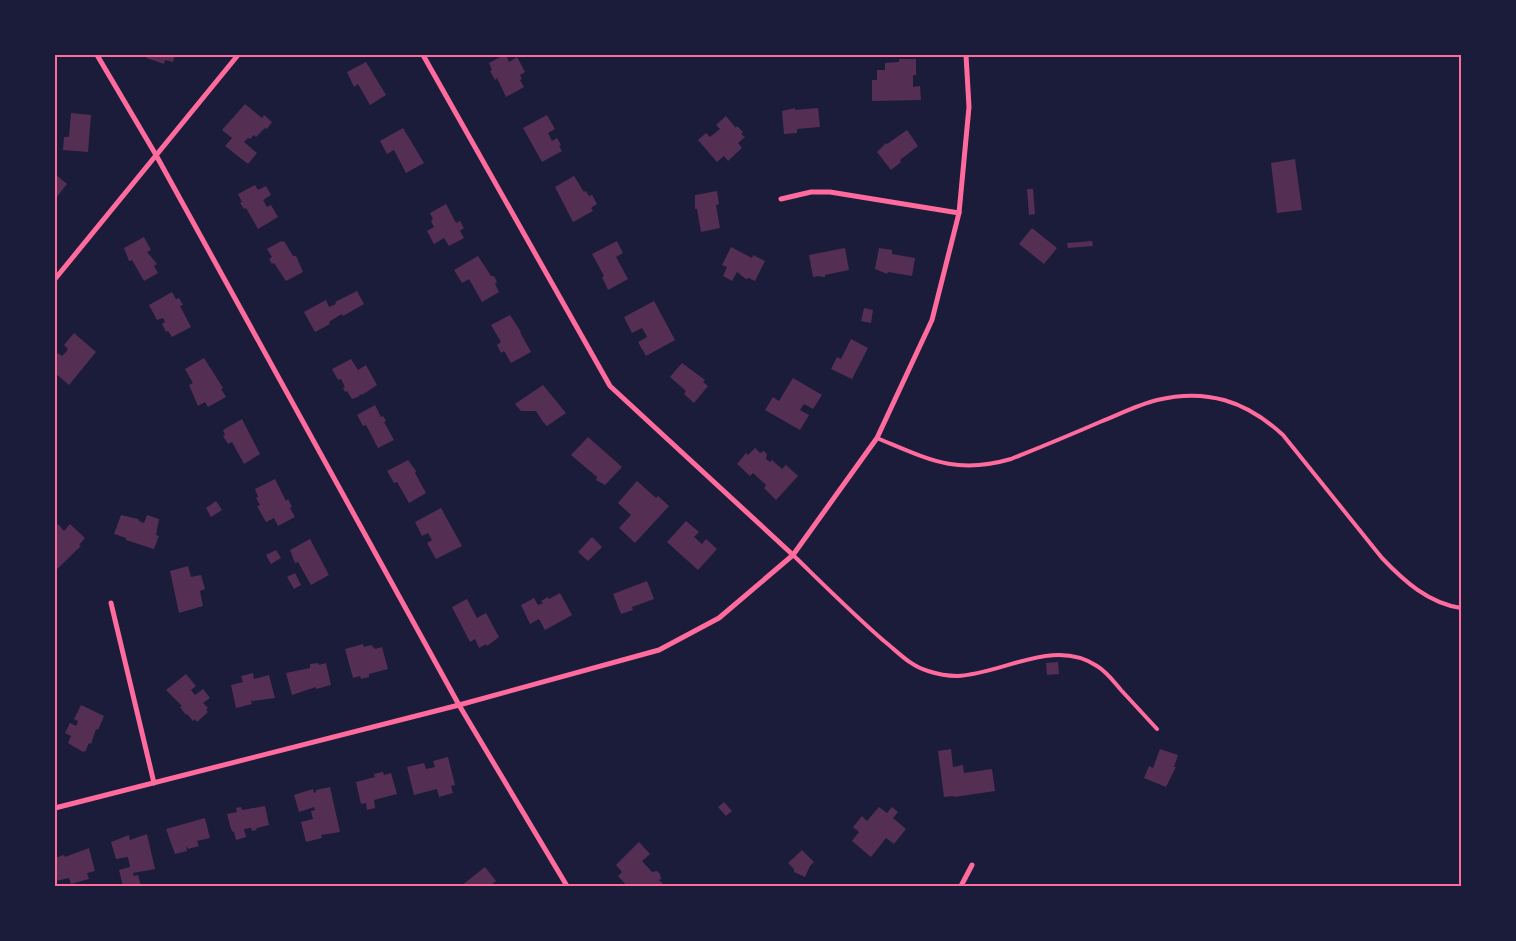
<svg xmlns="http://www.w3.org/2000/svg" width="1516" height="941" font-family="'PT Sans Narrow',sans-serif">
<rect width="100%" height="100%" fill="#1b1b3a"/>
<!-- building -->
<g fill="#542f53">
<polygon points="147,55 175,55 173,62 165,60 164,64 147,58"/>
<polygon points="504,55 506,55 509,62 517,57 525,72 520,75 522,79 520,80 524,87 506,97 497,78 495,80 490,71 492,70 489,63"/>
<polygon points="899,59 916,59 916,75 913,75 913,87 920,86 921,100 872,101 872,80 877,80 877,70 885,70 885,63 899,62"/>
<polygon points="366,62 386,95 370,105 358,84 354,87 347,72"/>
<polygon points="245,104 262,118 264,115 272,122 267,129 265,128 256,137 254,135 250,139 248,138 244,142 257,153 248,164 225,146 232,138 222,130"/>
<polygon points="795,108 795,110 818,108 820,127 797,129 797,133 784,134 782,111"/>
<polygon points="71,113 91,115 88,152 63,150 64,137 69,137"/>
<polygon points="547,115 555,129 548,133 552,141 557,138 561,145 559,146 562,151 542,162 523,128"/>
<polygon points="726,116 736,128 737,126 743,132 741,134 745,137 738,143 742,148 728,161 724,156 717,162 698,140 706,133 710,137 720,129 716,125"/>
<polygon points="403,128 424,163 406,173 394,150 387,154 380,141"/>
<polygon points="907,130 918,146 900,160 901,162 891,170 877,152 886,143 887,144"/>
<polygon points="1295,159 1302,210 1277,213 1271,163"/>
<polygon points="55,174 67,184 55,199"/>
<polygon points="574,176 584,192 586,191 589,196 592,195 597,204 591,208 593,211 573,222 555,187"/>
<polygon points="255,185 258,190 266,186 271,195 263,200 267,207 271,205 278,217 258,229 246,208 244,209 240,203 242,202 238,194"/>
<polygon points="1027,189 1033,189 1035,214 1029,215"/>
<polygon points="717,191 719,204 716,205 720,228 701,232 697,209 695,209 695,195"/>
<polygon points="446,204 456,223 460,221 464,228 460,231 464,238 449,246 444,238 434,244 427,231 434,227 431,221 433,219 430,213"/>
<polygon points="1032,228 1057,248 1044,264 1019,244"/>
<polygon points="144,237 151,250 147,252 157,264 154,266 158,273 144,281 132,260 129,261 124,248"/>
<polygon points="281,241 282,242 284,241 293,256 296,256 303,272 286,281 274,263 272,264 269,259 272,257 267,249"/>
<polygon points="617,241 623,253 616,257 628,279 608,290 602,277 604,276 592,254"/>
<polygon points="1092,241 1093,246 1068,248 1067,243"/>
<polygon points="731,247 752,258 753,255 765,261 755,281 749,278 746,279 737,272 732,281 723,276 727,267 722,265"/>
<polygon points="845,248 849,270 825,275 825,277 822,277 819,276 813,277 809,255"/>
<polygon points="879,248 892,250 892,254 915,258 912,276 888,272 887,274 875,269"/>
<polygon points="478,256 491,276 494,276 497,282 495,284 499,292 482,302 469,279 462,283 454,270"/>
<polygon points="357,291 364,304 343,316 342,314 335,318 329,322 330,324 315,332 304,312 326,300 329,307 336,304 335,302"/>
<polygon points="172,292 176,299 179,298 183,305 180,306 191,327 172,337 168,331 166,332 162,324 165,322 163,318 157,320 149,305"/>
<polygon points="654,301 675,340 646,356 638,342 647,337 642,328 632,333 624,317"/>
<polygon points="864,308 873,310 871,323 861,321"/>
<polygon points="510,315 521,332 520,332 531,352 511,363 504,351 501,353 497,345 501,342 491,325"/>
<polygon points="74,333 96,352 69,385 55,373 55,356 58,353 62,356 66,352 68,349 64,345"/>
<polygon points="851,339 868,348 852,379 831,369 837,357 841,359"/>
<polygon points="204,358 223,388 221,389 226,397 208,407 205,402 198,406 189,385 193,383 185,369"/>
<polygon points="351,359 358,370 366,365 377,385 362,395 361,394 358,397 352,399 347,391 345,392 343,388 345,387 341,379 338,380 332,369"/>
<polygon points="682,363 705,380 703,382 708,386 694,403 684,394 686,391 670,377"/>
<polygon points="793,378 822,395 813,409 804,404 800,410 809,415 800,430 765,410 773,397 779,401"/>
<polygon points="543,385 566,413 547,426 543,422 536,411 521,411 515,404"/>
<polygon points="375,405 381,417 383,416 386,421 384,422 394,440 378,448 366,425 363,426 357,415"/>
<polygon points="242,419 260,454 244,464 232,442 228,444 223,436 225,435 223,430"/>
<polygon points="588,437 622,467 605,485 596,480 597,477 571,455"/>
<polygon points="755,448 760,453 764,451 767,454 766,459 770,462 772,460 782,469 786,465 798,476 776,500 764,488 766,485 753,473 750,476 737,464 746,453 748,455"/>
<polygon points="408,460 416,471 415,473 426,493 409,503 397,482 394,483 387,471"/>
<polygon points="275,479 286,501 288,499 292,507 290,508 295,517 278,526 274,518 266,522 257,506 260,505 256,498 258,497 255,489"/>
<polygon points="637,481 656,498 658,496 669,506 635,543 619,528 631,515 618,503"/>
<polygon points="216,501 222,510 211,517 206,508"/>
<polygon points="441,508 462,546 436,559 427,543 432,540 428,533 422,536 415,522"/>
<polygon points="121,515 138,519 139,521 144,523 147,515 159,519 156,535 159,536 154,549 126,540 126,538 114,534"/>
<polygon points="686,521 699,532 694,537 702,544 706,539 717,549 698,570 667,542"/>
<polygon points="58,524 64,531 70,524 85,538 79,545 81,546 56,570 55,568 55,527"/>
<polygon points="592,537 602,547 588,561 578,552"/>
<polygon points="310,539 329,575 311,585 298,562 295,563 290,550"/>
<polygon points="276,550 281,558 271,564 266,555"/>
<polygon points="188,566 191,577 201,575 205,589 200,591 203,606 179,613 170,571"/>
<polygon points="295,573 301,585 294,589 287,577"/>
<polygon points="647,581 654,599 632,607 633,610 621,614 613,594"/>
<polygon points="560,593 572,615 545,630 539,619 530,624 521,605 534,598 538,605 543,603 541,601 548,597 549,599"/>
<polygon points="467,599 477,618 486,613 499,637 487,646 486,644 479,648 475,639 470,642 452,607"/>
<polygon points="363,644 364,647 371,645 375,649 382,647 388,669 369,674 369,677 361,679 360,676 353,678 345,649"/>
<polygon points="1058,662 1059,674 1047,675 1046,663"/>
<polygon points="318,663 319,665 326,663 331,685 316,689 316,687 292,695 286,673 310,668 310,664"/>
<polygon points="253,673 254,679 269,675 275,698 251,701 252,704 236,708 231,685 243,682 241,676"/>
<polygon points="186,674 196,686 191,690 195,695 203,689 210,698 203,703 208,708 206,710 208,712 197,722 195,719 193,721 187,714 186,715 180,707 182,706 166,690"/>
<polygon points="81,705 104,716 98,730 96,729 91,744 89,743 85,752 84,751 83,752 68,743 71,736 65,733 70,723 76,726 78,721 74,719"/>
<polygon points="951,749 953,767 963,765 964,773 992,769 995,791 954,797 954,796 944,797 938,751"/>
<polygon points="1160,749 1178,755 1174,767 1176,767 1166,787 1144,778 1149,766 1153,768"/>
<polygon points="448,757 455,785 451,786 453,793 439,797 437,789 414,795 407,767 424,763 426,769 435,767 433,761"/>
<polygon points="383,772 384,775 391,773 397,794 374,800 375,808 367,810 366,803 361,804 356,782 375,777 374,774"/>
<polygon points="330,787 340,832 321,835 322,838 306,842 301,822 313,819 311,811 315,810 314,807 299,812 294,795 313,789 314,793 316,792 316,790"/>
<polygon points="724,802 732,811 726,816 718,807"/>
<polygon points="265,806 269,825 257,828 256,830 252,831 251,828 244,829 246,837 236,840 234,832 233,832 231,829 227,814 237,812 236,808 241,807 242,810"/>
<polygon points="879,807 887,813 892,807 898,812 893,818 906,829 894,844 886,838 871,857 852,841 859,832 853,827 862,816 867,821"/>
<polygon points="205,818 210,838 197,841 199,846 188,849 186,846 187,851 175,854 166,829"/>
<polygon points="147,834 155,869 133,873 134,876 138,875 141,886 123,886 119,870 130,867 128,857 116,859 111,842 129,835 130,840"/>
<polygon points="639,842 650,854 642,861 652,872 657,871 660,874 661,879 659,880 665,886 627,886 618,876 622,872 616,865"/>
<polygon points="89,848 95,871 87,873 89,879 71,884 69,878 56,881 55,858 64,855 65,857"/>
<polygon points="802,850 814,862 810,866 805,877 794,872 794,869 788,863"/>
<polygon points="485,867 496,881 490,886 461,886"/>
</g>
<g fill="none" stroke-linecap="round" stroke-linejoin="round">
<!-- service -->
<g stroke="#ff6b9d" stroke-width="4">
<path d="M877 438C928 459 955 475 1011 459 1041 447 1070 435 1100 422 1118 415 1137 405 1157 400 1207 388 1246 401 1283 435L1382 558C1404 581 1428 603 1461 608"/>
<path d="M793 555C823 584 853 614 884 641 898 652 910 666 928 671 937 674 947 676 957 676 1003 674 1054 637 1097 666 1107 672 1114 682 1121 690 1133 703 1145 716 1157 729"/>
</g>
<!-- minor -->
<g stroke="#ff6b9d" stroke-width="5">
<polyline points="97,55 156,155 459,705 567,886"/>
<polyline points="423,55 610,386 793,555"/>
<polyline points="781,199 811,192 830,192 959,213"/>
<polyline points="55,279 238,55"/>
<polyline points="111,603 154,783"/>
<polyline points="55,808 459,705 659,650 719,618 793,555 877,438 932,320 959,213 969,107 966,55"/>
<polyline points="961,886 972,865"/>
</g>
</g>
<!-- border -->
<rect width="1516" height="941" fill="none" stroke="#1b1b3a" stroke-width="112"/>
<rect x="56" y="56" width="1404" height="829" fill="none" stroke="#ff6b9d" stroke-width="2"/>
</svg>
